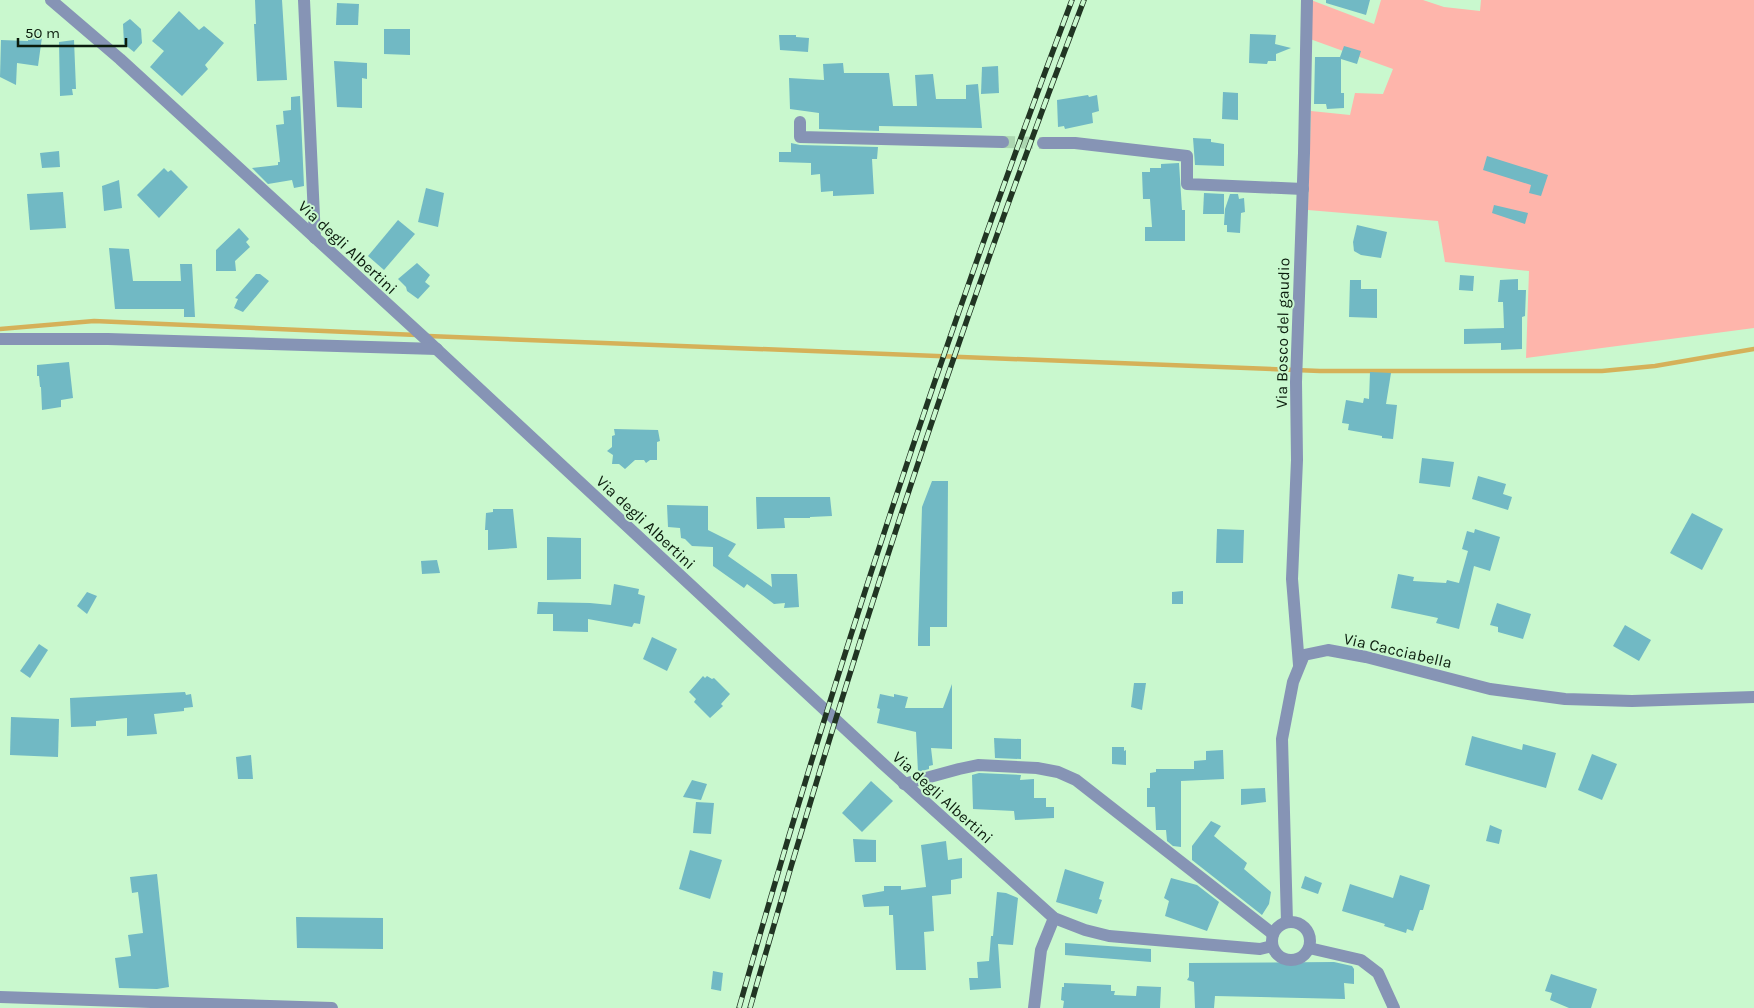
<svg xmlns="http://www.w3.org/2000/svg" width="1754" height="1008" font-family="Karla,sans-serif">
<rect width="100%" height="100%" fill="#c9f8ce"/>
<!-- green -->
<polygon fill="#feb5ab" points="1311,0 1374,24 1381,0 1423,0 1444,7 1480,11 1481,0 1754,0 1754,328 1526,358 1529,271 1445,262 1438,221 1308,210 1311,111 1350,115 1355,93 1383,94 1393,69 1310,39"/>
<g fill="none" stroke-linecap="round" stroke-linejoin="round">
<!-- stream -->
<g stroke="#d5b159" stroke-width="4.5">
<polyline points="0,329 94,321 417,335"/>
<polyline points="428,336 1320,371 1602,371 1655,366 1754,349"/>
</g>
</g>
<!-- building -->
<g fill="#71b9c4">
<polygon points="255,0 282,0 287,80 257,81 254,24 256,24"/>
<polygon points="1326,0 1370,0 1366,15 1326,3"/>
<polygon points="337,3 359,4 358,25 336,25"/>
<polygon points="179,11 199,30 204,26 224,43 205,65 208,69 182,96 150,67 164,51 152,41"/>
<polygon points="130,19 141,29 142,43 134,52 124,44 123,24"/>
<polygon points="29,29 43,30 38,66 17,63 16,85 0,77 1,40 28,41"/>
<polygon points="384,29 410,29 410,55 384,54"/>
<polygon points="1250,34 1276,35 1275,44 1291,48 1276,54 1276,61 1268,61 1267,64 1249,63"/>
<polygon points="779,35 796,35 796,37 809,38 808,52 780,50"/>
<polygon points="74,40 76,89 72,89 73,95 60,96 59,42"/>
<polygon points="1344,46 1361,51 1357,64 1341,59 1341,93 1344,93 1344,108 1327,109 1326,104 1314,104 1315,57 1340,57"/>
<polygon points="334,61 367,63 367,79 362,78 362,108 337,107"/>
<polygon points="843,63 844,73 889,73 893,106 917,106 915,75 933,74 936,99 966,99 966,85 978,84 982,128 879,126 879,131 819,129 819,113 790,109 789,78 824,80 823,64"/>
<polygon points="998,66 999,93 981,94 982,67"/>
<polygon points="1223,92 1238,93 1238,120 1222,119"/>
<polygon points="1088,95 1089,97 1097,95 1099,111 1092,113 1093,123 1065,129 1064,126 1058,127 1057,100"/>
<polygon points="300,96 304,186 294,188 292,180 268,184 252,168 278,165 278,162 280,162 276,125 284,124 283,111 291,110 291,97"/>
<polygon points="1193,138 1211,139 1211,142 1224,144 1224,166 1195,165"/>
<polygon points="791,143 800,145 878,147 877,159 872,159 874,194 833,196 833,191 821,192 820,174 811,175 811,163 779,162 779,152 791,152"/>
<polygon points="59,151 60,167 42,168 40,153"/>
<polygon points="1487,156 1548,175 1541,196 1529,193 1531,185 1483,170"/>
<polygon points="1179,163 1182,210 1185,210 1185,241 1145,241 1145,227 1152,227 1150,199 1143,199 1142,172 1150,172 1150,168 1161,168 1161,164"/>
<polygon points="164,168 168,172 171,170 188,187 159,218 137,195"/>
<polygon points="119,180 122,208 104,211 102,186"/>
<polygon points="426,188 444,193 438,227 418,222"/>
<polygon points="63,192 66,228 30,230 27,194"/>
<polygon points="1204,193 1224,194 1224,214 1203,214"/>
<polygon points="1230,194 1238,194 1239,199 1244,198 1245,212 1241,213 1240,233 1227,232 1227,225 1224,225 1225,209"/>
<polygon points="1494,205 1528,213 1525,224 1492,213"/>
<polygon points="398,220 415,234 384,270 368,256"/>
<polygon points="1357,225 1387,232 1381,258 1361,255 1354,251 1353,242"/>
<polygon points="239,228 249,239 246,242 250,247 235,261 236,271 216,271 216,250"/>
<polygon points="109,248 129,249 133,281 181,281 180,264 192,264 195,317 184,317 184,309 115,309"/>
<polygon points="417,263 430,275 425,282 430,286 418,299 407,291 406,287 398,279"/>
<polygon points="256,274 260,274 269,281 243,312 234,308 238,299 235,298"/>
<polygon points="1460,275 1474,276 1473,291 1459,290"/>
<polygon points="1518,279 1518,290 1526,290 1525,316 1522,317 1522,349 1501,350 1501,343 1464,344 1464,329 1504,328 1503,302 1498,302 1500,280"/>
<polygon points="1350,280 1361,280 1361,289 1377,289 1377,318 1349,317"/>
<polygon points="69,362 73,398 61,400 61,407 42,410 41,387 40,387 39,376 37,376 37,365"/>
<polygon points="1370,372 1391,373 1386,404 1397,405 1393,439 1382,438 1382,436 1348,430 1349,424 1342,423 1346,400 1363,403 1364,398 1369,399"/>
<polygon points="614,429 658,430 660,441 657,442 657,460 650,460 646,463 644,460 635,460 625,469 619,464 612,464 613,455 607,451 612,447 612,436 615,435"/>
<polygon points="1422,458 1454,462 1450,487 1419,483"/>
<polygon points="1478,476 1506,484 1503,494 1512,497 1508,510 1472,499"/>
<polygon points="932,481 948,481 947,627 930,627 930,646 918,646 918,639 922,507"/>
<polygon points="756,497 830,497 832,516 810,517 810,518 784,518 785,528 757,529"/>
<polygon points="667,505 708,506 708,530 736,544 728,556 772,587 771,574 797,574 799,607 784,608 785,603 774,604 747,584 744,588 713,566 713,547 692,546 685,539 681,538 680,528 668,527"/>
<polygon points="493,509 513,509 517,548 488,550 488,530 485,530 486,513 493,512"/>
<polygon points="1692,513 1723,529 1702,570 1670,553"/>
<polygon points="1217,529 1244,530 1243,563 1216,563"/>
<polygon points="1475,529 1500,537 1490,571 1474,566 1459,629 1436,623 1438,618 1391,608 1398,574 1414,577 1413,581 1446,583 1447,580 1459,583 1468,551 1462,549 1467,531 1474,533"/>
<polygon points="547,537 581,538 581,579 547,580"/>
<polygon points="437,560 440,573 422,574 421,561"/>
<polygon points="614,584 639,589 638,594 645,596 640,624 634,623 632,627 588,619 588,632 553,631 553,614 537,614 538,602 590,603 611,605"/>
<polygon points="1183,591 1183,604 1172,604 1172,592"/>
<polygon points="87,592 97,596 87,614 77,606"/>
<polygon points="1497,603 1531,614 1523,639 1498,632 1498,627 1490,625"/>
<polygon points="1625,625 1651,640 1639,661 1613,646"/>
<polygon points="652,637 677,649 667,671 643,659"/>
<polygon points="39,644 48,650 30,678 20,671"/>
<polygon points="703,676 705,678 707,676 712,679 714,678 730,694 721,704 723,706 710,718 694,702 696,699 689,692"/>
<polygon points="1134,683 1146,683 1142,710 1131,707"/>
<polygon points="952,684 952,749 931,748 933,765 929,766 929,769 918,772 916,732 877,723 880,709 877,708 880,694 894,697 894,694 908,697 905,708 943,708"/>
<polygon points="185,692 186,695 191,694 193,707 184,708 184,711 154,714 157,734 127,736 127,718 96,721 96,726 71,727 70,698"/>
<polygon points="11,717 59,719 58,757 10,755"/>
<polygon points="1472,736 1522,750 1523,744 1556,753 1546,788 1465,765"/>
<polygon points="994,738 1021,739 1021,759 995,758"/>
<polygon points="1112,747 1124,747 1124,751 1126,750 1126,765 1112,764"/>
<polygon points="1223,750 1224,779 1181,781 1181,847 1173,846 1167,841 1166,830 1156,830 1155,807 1147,807 1147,788 1150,788 1150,773 1156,772 1156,769 1194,769 1194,761 1206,760 1206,751"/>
<polygon points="1592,754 1617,764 1602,800 1578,790"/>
<polygon points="251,755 253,779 238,779 236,757"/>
<polygon points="979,773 1021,775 1020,780 1034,779 1034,798 1046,798 1046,807 1054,807 1054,818 1015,820 1014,811 973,809 972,775"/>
<polygon points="692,780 707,784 701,800 683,797"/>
<polygon points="871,781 893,801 862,832 842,813"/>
<polygon points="1265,788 1266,802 1241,805 1241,789"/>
<polygon points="696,802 714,803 711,834 693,833"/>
<polygon points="1211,821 1221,826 1214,836 1247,863 1244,869 1271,892 1269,904 1262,915 1192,860 1192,846"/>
<polygon points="1490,825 1502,830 1499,844 1486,841"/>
<polygon points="853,839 876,840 876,862 855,862"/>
<polygon points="946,841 948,860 962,858 962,878 951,880 951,894 932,896 934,931 924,932 926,970 896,970 893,915 889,915 889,906 864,907 862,895 884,891 884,886 901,886 901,890 926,887 921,845"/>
<polygon points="690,850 722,860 710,899 679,889"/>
<polygon points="1065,869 1104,882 1099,899 1102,900 1097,914 1056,902"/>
<polygon points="157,874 169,987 157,989 119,988 115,958 131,956 128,935 143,933 138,892 132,893 130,877"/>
<polygon points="1400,875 1430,885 1423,910 1420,910 1413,931 1407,929 1406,933 1384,926 1385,924 1342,911 1350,884 1393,898"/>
<polygon points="1305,876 1322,883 1318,894 1301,888"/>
<polygon points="1171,878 1197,885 1219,902 1207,931 1165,916 1169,901 1164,898"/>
<polygon points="997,892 1006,893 1018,898 1013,945 998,944 1001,988 970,990 969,978 978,978 977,962 989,961 991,936 993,936"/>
<polygon points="296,917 383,918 383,949 297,948"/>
<polygon points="1065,943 1151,949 1151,962 1065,955"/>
<polygon points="1334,962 1352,966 1354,969 1354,984 1344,983 1345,999 1215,996 1214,1008 1195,1008 1194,982 1187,980 1189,977 1189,963"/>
<polygon points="713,971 723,973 721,991 711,989"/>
<polygon points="1551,974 1597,989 1591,1008 1569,1008 1550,1000 1552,993 1545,991"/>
<polygon points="1064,983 1111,985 1111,991 1115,991 1114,995 1136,996 1137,986 1161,987 1160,1008 1063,1008 1064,1001 1061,1000 1062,987 1064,987"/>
</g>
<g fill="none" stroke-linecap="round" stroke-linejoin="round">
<!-- minor-tunnel -->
<polyline stroke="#acd7b1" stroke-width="12" stroke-dasharray="12 6" stroke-linecap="butt" points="1003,142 1043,143"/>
<!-- minor -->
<g stroke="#8694b5" stroke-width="12">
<polyline points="51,0 120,59 430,343 881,762 1054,918 1085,930 1109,936 1260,949 1272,946"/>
<polyline points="304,0 315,238"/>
<polyline points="800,122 800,137 1003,142"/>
<polyline points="1043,143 1075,143 1187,156 1187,184 1303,189"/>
<polyline points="0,339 108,339 437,349"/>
<polyline points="1299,665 1292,579 1297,460 1296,382 1304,153 1307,0"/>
<polyline points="904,784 959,769 978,765 1037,768 1058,772 1076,780 1273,934"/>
<polyline points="1287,922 1282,739 1293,682 1304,655 1328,650 1366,657 1490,689 1565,699 1632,701 1754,697"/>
<circle cx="1291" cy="941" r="19"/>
<polyline points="1309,948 1361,960 1378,973 1394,1008"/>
<polyline points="0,997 332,1008"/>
<polyline points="1034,1008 1041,950 1054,918"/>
</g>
<!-- rail casing -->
<g stroke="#213523" stroke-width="5.5">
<g id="rail">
<path d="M739 1008C835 667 947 332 1072 0"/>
<path d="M750 1008C847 667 957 331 1084 0"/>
</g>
</g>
<!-- rail -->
<use href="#rail" stroke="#c9f8ce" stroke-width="4" stroke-dasharray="11" stroke-linecap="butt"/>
</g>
<g text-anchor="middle" stroke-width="4" stroke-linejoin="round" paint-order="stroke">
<!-- street labels -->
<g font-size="16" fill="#0b1c0d" stroke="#c9f8ce">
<text transform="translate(348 247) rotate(43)" y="6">Via degli Albertini</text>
<text transform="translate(1282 333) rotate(-89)" y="6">Via Bosco del gaudio</text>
<text transform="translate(646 522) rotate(43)" y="6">Via degli Albertini</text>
<text transform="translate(1398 650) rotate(13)" y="6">Via Cacciabella</text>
<text transform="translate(943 797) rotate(42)" y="6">Via degli Albertini</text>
</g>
</g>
<!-- scale -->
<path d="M18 38v8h108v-8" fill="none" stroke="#0b1c0d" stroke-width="2.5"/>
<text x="25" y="38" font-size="15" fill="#0b1c0d" stroke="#c9f8ce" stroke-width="4" paint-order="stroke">50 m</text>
</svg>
